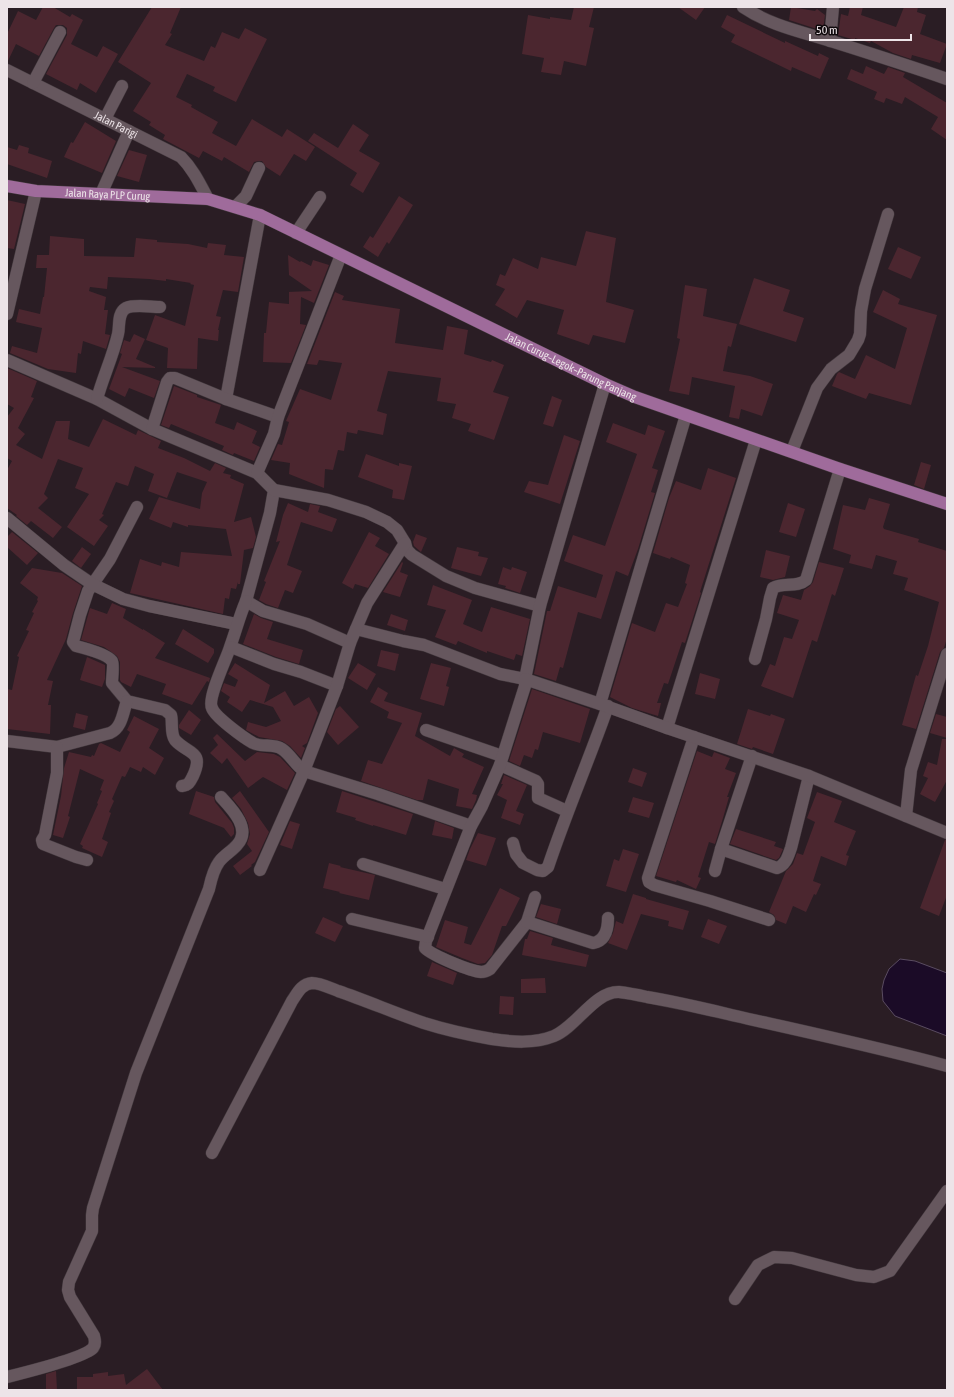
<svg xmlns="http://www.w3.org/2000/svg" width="954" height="1397" font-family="'Asap Condensed',sans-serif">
<rect width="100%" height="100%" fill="#2a1d24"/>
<!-- water -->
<polygon fill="#1b0b27" stroke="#5a4c61" points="900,959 915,961 947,973 947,1036 895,1016 883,1001 882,989 884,980 889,969"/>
<!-- building -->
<g fill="#4b262f">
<polygon points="43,7 53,7 70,17 72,14 83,20 71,44 97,57 103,46 118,54 96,93 80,83 77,90 46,74 67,35 67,28 63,25 56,25 54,28 39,56 16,44 7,63 7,34 18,11 36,20"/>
<polygon points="152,7 181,7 170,33 172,34 165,45 204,61 211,46 215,48 222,32 239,39 245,28 267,39 236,102 213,91 215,87 187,74 176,97 192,105 191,107 218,122 212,133 236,146 252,119 282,137 287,129 315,147 306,161 294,154 280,176 266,167 262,161 259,161 254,162 249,172 224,157 222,161 203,151 199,158 163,139 165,135 149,125 151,122 133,111 151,83 118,62"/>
<polygon points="574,7 594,7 589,27 594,28 586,66 564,61 561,75 541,72 544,58 522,54 528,15 550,19 550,17 571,20"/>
<polygon points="678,7 705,7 696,20"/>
<polygon points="791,7 815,11 817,9 825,15 823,31 789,20"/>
<polygon points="850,7 863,7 861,15 896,27 904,7 918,7 917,12 926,15 920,34 947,44 940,63 912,55 911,59 893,53 871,41 870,43 855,38 855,40 838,35 841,14 848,16"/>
<polygon points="727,15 785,43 785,41 818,56 819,53 829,58 820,79 792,67 791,71 731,42 735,35 721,27"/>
<polygon points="866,66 884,74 888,67 905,73 903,77 947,103 947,140 931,129 938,117 905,97 902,104 886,98 884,103 874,99 877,92 847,79 851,69 863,74"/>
<polygon points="85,122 116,141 102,173 64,157 71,142 73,143"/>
<polygon points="353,124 369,135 359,151 380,163 363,193 350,185 357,173 308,141 314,133 338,148"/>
<polygon points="19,145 29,148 28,153 52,161 47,178 7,164 7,147 17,150"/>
<polygon points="129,150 147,155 139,182 117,176"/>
<polygon points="399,196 413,205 389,244 387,242 378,257 363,247 370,236 373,238"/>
<polygon points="7,200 25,204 14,249 7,248"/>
<polygon points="586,231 616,238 606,302 634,310 625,343 593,335 589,345 557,334 564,310 527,300 517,318 495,305 505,289 496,285 500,274 505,276 513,258 538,269 541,257 576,266"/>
<polygon points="50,236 84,239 84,256 134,257 136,238 157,240 157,242 188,244 207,248 208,243 226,245 224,255 244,257 238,292 223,290 216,316 221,317 218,330 219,330 218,341 198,338 197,369 167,368 168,348 146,340 155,315 185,326 194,285 190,284 191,283 166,279 166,281 149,279 108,277 107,289 90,287 89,291 106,297 104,310 108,310 105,334 110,335 106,349 83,341 81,354 78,353 76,373 48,369 10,353 12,346 37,353 42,328 16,322 19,309 40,314 43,297 44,297 47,268 36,268 37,255 49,255"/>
<polygon points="898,247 921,257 911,279 888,269"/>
<polygon points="288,255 300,262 301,261 311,266 313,260 329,265 314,303 301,297 300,324 306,325 291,363 263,362 264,333 266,333 269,302 289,304 289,292 287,292 312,291 289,275"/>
<polygon points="754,278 790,290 783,311 804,318 796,342 739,324"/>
<polygon points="685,285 707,289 703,316 737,324 731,347 728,346 723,371 750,376 773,384 762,416 741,409 739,419 729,417 735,386 692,377 689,395 669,391 680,339 677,338"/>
<polygon points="883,290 900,299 898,304 937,315 911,405 869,393 866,399 832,386 837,374 839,372 855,379 866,355 895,369 907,328 873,312"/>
<polygon points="335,292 344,296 342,300 400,309 395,343 443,350 447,326 468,330 464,354 491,362 492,360 504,365 493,392 509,397 494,440 468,431 471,424 452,418 456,404 437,401 441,378 388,371 377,411 387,414 383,435 358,430 357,434 347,432 344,451 338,450 333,470 325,469 324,488 289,474 290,463 271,460 278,444 282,445 289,422 286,421 300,389 331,400 342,363 319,360 317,365 307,364"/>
<polygon points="134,334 145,339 136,359 155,367 155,368 122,367 160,381 154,398 129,388 125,397 109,389 122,354 120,353 124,340 130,342"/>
<polygon points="7,368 37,381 31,397 34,398 18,428 25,434 16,445 42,459 56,421 70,421 68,439 89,447 103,419 136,435 138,430 161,441 158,448 184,458 210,471 215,463 226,468 223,473 231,475 230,478 244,484 234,522 251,517 256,537 253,548 244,550 240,584 238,584 238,582 236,589 231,588 229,599 225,598 223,614 130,593 140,559 161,566 162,562 179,567 181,552 232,556 226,529 188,525 188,527 173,522 171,528 149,519 159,497 200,509 202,493 207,482 177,472 167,498 148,491 154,474 135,466 128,486 116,482 102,514 104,515 99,520 108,526 94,546 67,527 89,494 75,488 83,468 58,459 44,494 48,498 38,508 62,527 53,538 31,521 27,525 16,516 17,515 7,508 7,470 12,461 7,458 7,417 14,408 7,404"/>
<polygon points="174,386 197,395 197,397 221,405 215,423 234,430 237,422 257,431 252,443 260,447 254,461 234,453 233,455 222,450 224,446 171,424 169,428 161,425"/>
<polygon points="552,396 562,400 553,427 543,424"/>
<polygon points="613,423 645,435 648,425 665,431 652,468 658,470 651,492 655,493 638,549 628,576 616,571 601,619 578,612 563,668 560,667 556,681 534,674 547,611 550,611 558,586 596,598 603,575 564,561 573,535 605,546 637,454 606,442"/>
<polygon points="564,435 580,441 560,504 524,492 529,481 548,485"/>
<polygon points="366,454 399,466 399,463 412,466 404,500 392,498 393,490 358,477"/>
<polygon points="921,462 931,465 924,489 914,485"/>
<polygon points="708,468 736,478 700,592 701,593 685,643 682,642 668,684 664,683 657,703 661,703 658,716 632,708 610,697 632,623 655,632 666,603 678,607 687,584 685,583 690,565 671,557 670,559 653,553 669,498 676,481 701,490"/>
<polygon points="869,498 890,504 883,527 884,529 919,539 918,542 947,551 947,638 944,648 940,652 916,729 902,725 916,675 918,676 928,646 939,602 904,590 908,578 893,574 897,561 876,555 872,569 849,563 851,555 833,549 843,505 865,510"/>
<polygon points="288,503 308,512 310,504 320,506 318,512 337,519 332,532 301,522 287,565 302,571 293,593 285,590 278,608 266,604 259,600 266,582 264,581 280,541 276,542 283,515"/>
<polygon points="788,503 805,509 796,537 779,532"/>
<polygon points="12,532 38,553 27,565 7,547 7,537"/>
<polygon points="369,532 380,538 375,546 389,554 368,588 355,584 353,589 342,583"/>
<polygon points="416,534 427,538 421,552 414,546 413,542"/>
<polygon points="82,547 91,554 81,568 72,561"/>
<polygon points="457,547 479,552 478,556 488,558 481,576 451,568"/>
<polygon points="766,550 790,556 785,577 773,580 760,577"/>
<polygon points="402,562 403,563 400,572 408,575 400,597 383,592"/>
<polygon points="819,562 844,568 835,596 832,594 817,642 812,640 793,698 761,686 770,664 775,666 784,637 792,639 799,620 777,613 783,595 801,600 804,590 810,586 813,582"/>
<polygon points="503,567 511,570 512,567 527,572 520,593 505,588 506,586 498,584"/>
<polygon points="32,568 62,573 82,586 73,613 66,639 47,680 53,681 48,705 51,705 50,734 7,729 7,689 12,690 19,657 17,656 29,631 26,630 34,613 32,612 38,601 37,600 38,597 20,583"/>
<polygon points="433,585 472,600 463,624 482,632 491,607 530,619 522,656 516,654 514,660 487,651 487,653 458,641 456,645 435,637 446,610 427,605"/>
<polygon points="112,603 126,609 123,618 143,630 143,629 165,643 155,658 210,678 209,682 207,681 192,705 162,694 166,684 137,674 131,687 121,682 120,680 120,662 117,656 104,647 81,640 90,608 107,614"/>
<polygon points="254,614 261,618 273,622 267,639 303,650 299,664 276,657 243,644"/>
<polygon points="391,614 408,620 405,631 387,625"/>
<polygon points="183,629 214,649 214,653 208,663 175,644"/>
<polygon points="381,650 399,654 395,671 377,666"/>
<polygon points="87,657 105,665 105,679 102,687 80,680"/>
<polygon points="235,663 270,685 264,703 285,691 294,706 309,697 318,713 307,743 302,746 305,748 301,758 290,746 282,741 259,737 246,730 248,722 266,727 281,721 273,707 250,700 242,712 227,702 230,697 221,691 224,683 235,687 238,680 228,674"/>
<polygon points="358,663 376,674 367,690 348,678"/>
<polygon points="431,663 451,668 446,686 449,687 444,706 420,699"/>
<polygon points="700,673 720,679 715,699 695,694"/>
<polygon points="378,687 388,693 384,701 422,713 415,736 450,756 454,748 464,754 462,757 484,767 472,794 477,795 476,800 472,809 456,806 459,789 428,779 423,800 417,800 361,781 368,760 382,764 402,723 387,718 389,712 370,702"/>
<polygon points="532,689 590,709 580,743 543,732 538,750 535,749 532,758 524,755 520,766 509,761"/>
<polygon points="340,706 359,727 338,745 327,732 336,709"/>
<polygon points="748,709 770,716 771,714 785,719 773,754 753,747 752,749 737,744"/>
<polygon points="189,710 201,720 191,735 179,728 179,725"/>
<polygon points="76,713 88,716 85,730 73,727"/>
<polygon points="936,714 947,717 947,738 930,733"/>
<polygon points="134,716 159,729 149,748 164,758 155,775 143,767 141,772 130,767 125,777 122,776 112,799 114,801 109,812 111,813 102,839 108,842 102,857 82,848 83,846 80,844 98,804 97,803 102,791 100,790 104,780 80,769 68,816 70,817 63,838 53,835 61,796 64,768 69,752 91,757 92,755 94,756 99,744 101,743 120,752 130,732 127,730"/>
<polygon points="217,734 245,761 257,752 274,754 280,757 295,773 287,790 263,777 248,788 227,758 222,764 210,753 218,745 213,738"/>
<polygon points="942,739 947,739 947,780 935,802 920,794 928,778 923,776 928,762 937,765"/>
<polygon points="697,751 712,757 714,752 730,758 725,769 736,773 727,797 729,797 723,818 715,844 709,842 698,877 701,878 696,889 677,880 676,882 656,876"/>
<polygon points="633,768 647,773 642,787 628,782"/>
<polygon points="504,775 527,785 516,811 524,814 520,825 501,818 507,800 497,795 503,784 501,784"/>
<polygon points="196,791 214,797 215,802 232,823 234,828 234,834 231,837 224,828 189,814"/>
<polygon points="240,791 269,832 255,862 251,865 252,866 240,875 233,866 252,851 247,844 250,834 248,823 241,809 232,798"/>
<polygon points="342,791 413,814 406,835 373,825 373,826 355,820 356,818 336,812"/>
<polygon points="817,792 842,801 834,822 856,831 846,855 849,856 846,866 821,856 813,881 821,884 816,895 814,894 806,912 793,906 786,924 776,920 774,915 769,912 786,871 793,864 797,853 803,855 815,822 807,818"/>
<polygon points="633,797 654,803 649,818 628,812"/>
<polygon points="290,821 300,824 292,849 280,845"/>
<polygon points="435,821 454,828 452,839 432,835"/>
<polygon points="736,829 776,842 774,846 783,849 779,858 776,860 730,844"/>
<polygon points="478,833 496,838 486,866 466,860 470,849"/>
<polygon points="945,840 947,840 947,895 939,916 920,908"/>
<polygon points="623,849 639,854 626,892 606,886 614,859 619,861"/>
<polygon points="329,863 341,866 340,867 375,875 369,900 339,893 340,892 323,888"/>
<polygon points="500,888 520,898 506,926 502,926 492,955 485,963 478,964 462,958 436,947 445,920 468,927 464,943 471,945"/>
<polygon points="633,894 646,898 646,899 689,911 683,930 668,926 669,921 641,914 627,950 608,943 613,933 616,921 623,924"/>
<polygon points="541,904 561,909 557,924 536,917"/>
<polygon points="323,917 343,926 335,942 315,933"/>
<polygon points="708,919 727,926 719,944 701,937"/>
<polygon points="530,931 553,938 551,945 589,955 586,967 522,955 525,939 527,939"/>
<polygon points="432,962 457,973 453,985 427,976"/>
<polygon points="545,978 546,993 521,993 521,979"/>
<polygon points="500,996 514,997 513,1015 499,1014"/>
<polygon points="147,1369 163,1390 77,1390 77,1377 93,1377 93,1374 108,1372 108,1376 124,1374 126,1385"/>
<polygon points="56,1371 57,1390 46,1390 46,1374"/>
</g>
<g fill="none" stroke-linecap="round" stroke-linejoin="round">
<!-- minor casing -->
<g stroke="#42383d" stroke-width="13">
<g id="minor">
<path d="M743 7C771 26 803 32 834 42 872 54 910 66 947 79"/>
<polyline points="830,41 833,7"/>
<path id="s1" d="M7 70 181 157C193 169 200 184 208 199"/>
<polyline points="33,83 60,32"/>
<polyline points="105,119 122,86"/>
<polyline points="101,194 129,131"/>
<polyline points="235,207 246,196 259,168"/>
<polyline points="296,233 320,197"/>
<polyline points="7,314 36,191"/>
<polyline points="7,360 97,399 152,429 257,473 274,490 270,513 246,601 263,611 307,624 350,643"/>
<path d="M97 399C103 377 113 356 118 334 120 326 117 313 126 308 135 304 150 307 160 307"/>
<polyline points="226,399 260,215"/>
<polyline points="152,429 167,382 170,378 175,378 226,399 278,417"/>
<polyline points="792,451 817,388 831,369 849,355 858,340 860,334 861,311 865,289 888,214"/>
<polyline points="257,473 274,434 278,417 341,255"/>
<polyline points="274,490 328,500 366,512 387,522 397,530 405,543 407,550 412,555 446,576 475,588 540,606"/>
<path d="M137 507 110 559 88 591 80 615 73 642 76 646C84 648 107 654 112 661 114 664 112 678 112 683L127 701 165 710 171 715C173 723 170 733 175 740 187 754 205 750 193 776 190 782 189 785 182 786"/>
<polyline points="7,518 64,565 92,584 123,599 149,606 236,624"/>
<path d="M246 601C239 617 236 631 230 647 227 658 207 698 212 708 215 717 244 738 253 743 263 748 273 743 282 749 291 755 295 765 304 771L378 794 471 826"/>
<polyline points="356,629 403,641 424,645 500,674 525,679 540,606 605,384"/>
<polyline points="231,647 274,664 301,672 337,686"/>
<path d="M755 659 766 619 770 598 773 588C783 582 797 588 806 580L840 469"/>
<polyline points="600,704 686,415"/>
<polyline points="667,728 756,440"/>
<polyline points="426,730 502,756"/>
<polyline points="694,737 648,878 649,882 654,885 710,901 769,920"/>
<path d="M7 741 57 747 110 733C122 728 123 712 127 701"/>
<polyline points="57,747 57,773 45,835 42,840 43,844 76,857 87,860"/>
<polyline points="500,765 536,781 538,784 538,798 567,811"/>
<polyline points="906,816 911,770 947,654"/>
<path d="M513 843 516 854 523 863 537 870 543 871 548 867C566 813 589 760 608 706"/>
<path d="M721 849 777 868C786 865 788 856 791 848L809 776"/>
<polyline points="363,864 445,889"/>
<polyline points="260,870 304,771 337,686 350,643 367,603 405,543"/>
<polyline points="715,871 721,849 752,756"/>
<path d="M535 897 527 922 490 969C487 971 485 972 481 972 470 971 433 956 425 948L426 941 471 826 482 806 500 765 525 686V679L600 704 667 728 809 776 947 833"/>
<polyline points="352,919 428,937"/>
<path d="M527 922 593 943C605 941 608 930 608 918"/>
<path d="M212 1153 292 1001C297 994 301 984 312 983 320 983 330 988 338 991 367 1001 395 1013 424 1023 446 1030 469 1035 492 1039 512 1042 534 1044 554 1036 576 1027 595 991 619 992 628 993 638 995 647 997 677 1002 706 1009 736 1016 806 1032 877 1047 947 1066"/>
<polyline points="735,1299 758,1265 774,1257 792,1258 856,1275 874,1277 890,1271 947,1191"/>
<path d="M7 1377C23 1373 84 1358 93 1348 96 1344 95 1340 94 1336L70 1297 68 1290 69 1282 92 1231V1215L93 1208 136 1073 209 889C211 880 213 870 219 862 223 856 232 851 237 845 252 829 232 809 221 797"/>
</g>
</g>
<!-- major casing -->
<g stroke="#42383d" stroke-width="13">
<g id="major">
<path id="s2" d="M7 186 36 191 208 199 260 215 605 384 635 397 840 469 947 504"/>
</g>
</g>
<!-- minor -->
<use href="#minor" stroke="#66575e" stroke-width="12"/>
<!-- major -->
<use href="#major" stroke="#9f6b9b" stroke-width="12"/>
</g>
<g text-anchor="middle" stroke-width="4" stroke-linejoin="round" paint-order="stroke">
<!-- street labels -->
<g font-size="11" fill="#ede4e8" stroke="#0f090c">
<text dy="4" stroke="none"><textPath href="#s1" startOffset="122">Jalan Parigi</textPath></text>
<text dy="4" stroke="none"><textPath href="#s2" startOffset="101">Jalan Raya PLP Curug</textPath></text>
<text dy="4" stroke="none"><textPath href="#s2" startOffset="602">Jalan Curug–Legok–Parung Panjang</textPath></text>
</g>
</g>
<!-- border -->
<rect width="954" height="1397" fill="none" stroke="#ede4e8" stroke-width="16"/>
<!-- scale -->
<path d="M810 34v6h101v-6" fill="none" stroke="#ede4e8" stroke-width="2"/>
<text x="816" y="34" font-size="12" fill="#ede4e8" stroke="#0f090c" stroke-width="3" paint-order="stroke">50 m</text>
</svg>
